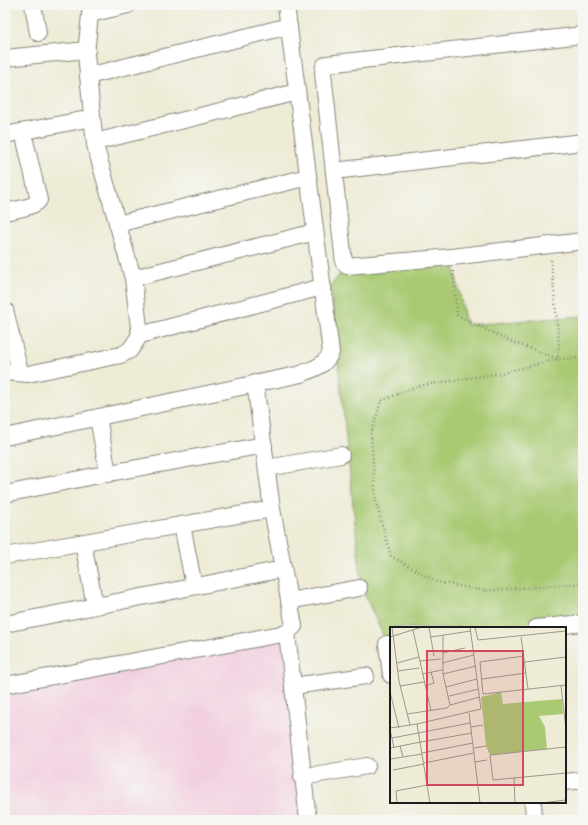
<svg xmlns="http://www.w3.org/2000/svg" width="588" height="825" font-family="Itim,sans-serif">
<rect width="100%" height="100%" fill="#f6f6f2"/>
<filter id="ink" filterUnits="userSpaceOnUse"><feTurbulence type="fractalNoise" baseFrequency=".025" numOctaves="2"/><feDisplacementMap in="SourceGraphic" scale="8" xChannelSelector="R" yChannelSelector="G"/><feConvolveMatrix kernelMatrix="1 2 1 2 8 2 1 2 1" color-interpolation-filters="sRGB"/></filter>
<filter id="wash" filterUnits="userSpaceOnUse"><feTurbulence type="fractalNoise" baseFrequency=".012" numOctaves="4" result="noise"/><feDisplacementMap in="SourceGraphic" scale="16" xChannelSelector="R" yChannelSelector="G"/><feGaussianBlur stdDeviation="0.9" result="paint"/><feColorMatrix in="noise" values="0 0 0 0 0 0 0 0 0 0 0 0 0 0 0 0 0 1.4 0 .05"/><feComposite in="paint" operator="in"/></filter>
<g filter="url(#wash)">
<rect width="100%" height="100%" fill="#eeebd6"/>
<!-- built -->
<polygon fill="#f2cfe0" points="287,633 308,820 5,820 5,685"/>
<!-- green -->
<polygon fill="#a9ca73" stroke="#627348" points="452,257 466,325 583,316 583,623 536,628 391,628 391,644 387,644 362,589 330,286 341,273"/>
</g>
<g filter="url(#ink)">
<g fill="none" stroke-linecap="round" stroke-linejoin="round">
<!-- minor casing -->
<g stroke="#858479" stroke-width="18">
<g id="minor">
<polyline points="33,5 38,33"/>
<polyline points="91,5 86,54 95,145 133,278 140,335"/>
<polyline points="90,14 128,5"/>
<polyline points="583,35 327,64 324,66 323,73 344,263 347,266 452,257 583,241"/>
<polyline points="5,58 87,50"/>
<polyline points="88,76 289,26"/>
<polyline points="5,135 92,118"/>
<polyline points="95,142 297,92"/>
<polyline points="334,171 583,142"/>
<path d="M5 212C14 210 35 207 39 200L23 132"/>
<polyline points="117,224 308,177"/>
<polyline points="133,278 315,232"/>
<polyline points="5,310 20,372"/>
<polyline points="5,372 28,374 121,355 130,350 140,335 322,287"/>
<polyline points="255,383 272,509 294,626 287,633 308,820"/>
<polyline points="98,417 108,474"/>
<path d="M5 437 301 374C315 368 325 366 331 352L286 5"/>
<polyline points="267,468 341,455"/>
<polyline points="5,494 104,474 264,445"/>
<polyline points="182,525 194,586"/>
<polyline points="83,543 95,606"/>
<polyline points="5,556 272,509"/>
<polyline points="289,601 359,588"/>
<polyline points="5,624 283,569"/>
<polyline points="536,628 583,623"/>
<polyline points="391,644 387,644 391,675"/>
<polyline points="5,685 287,633"/>
<polyline points="293,686 366,676"/>
<polyline points="302,777 367,766"/>
<polyline points="565,782 583,780"/>
<polyline points="533,802 534,820"/>
</g>
</g>
<!-- path -->
<g stroke="#858479" stroke-width="2.5" stroke-dasharray="1 3" stroke-linecap="butt">
<polyline points="551,260 559,343 558,359 502,373 418,386 381,401 371,434 376,502 391,556 437,582 486,591 583,583"/>
<polyline points="453,271 457,315 507,340 558,359 583,358"/>
</g>
<!-- minor -->
<use href="#minor" stroke="#fff" stroke-width="16"/>
</g>
</g>
<!-- overview -->
<g transform="translate(390 627)">
<rect width="176" height="176" fill="#eeebd6"/>
<path d="M111 65 113 77 172 72 173 87 149 89 155 100 157 122 100 128 96 119 91 70Z" fill="#a9ca73"/>
<path fill="none" stroke="#9a988c" stroke-width="1" d="M2 0 9 54 20 98M39 0 44 29M85 0 88 13 176 4M23 3 41 84M53 9V47L60 78M0 10 32 0M41 10 81 4M131 10 138 62M52 26 75 21M134 29 90 35 93 67 176 58M30 34 51 32M135 35 176 30M7 36 29 30M52 36 84 28M8 44 29 41M32 47 52 43M53 47 86 39M92 52 136 46M10 59 34 55M35 59 44 56 41 45M171 59 176 102M56 60 87 52M0 65 9 101M59 69 89 62M79 86 90 176M17 87 57 81 60 78 90 70M27 97 91 82 80 0M81 100 93 98M0 101 27 97 40 176M0 102 4 121M2 111 80 96M31 115 82 106M10 119 13 130 32 127M176 120 100 128 103 153 176 146M0 121 31 115M84 121 96 119M32 126 83 116M1 132 13 130M85 135 97 133M34 136 84 126M3 143 34 137M124 151 125 176M7 176 6 164 37 158M151 176 176 173"/>
<path fill="#d1495b" fill-opacity="0.15" stroke="#d1495b" stroke-width="2" d="M37 24H133V158H37Z"/>
<rect width="176" height="176" fill="none" stroke="#1c1c1c" stroke-width="2"/>
</g>
<!-- margin -->
<rect width="588" height="825" fill="none" stroke="#f6f6f2" stroke-width="20"/>
</svg>
